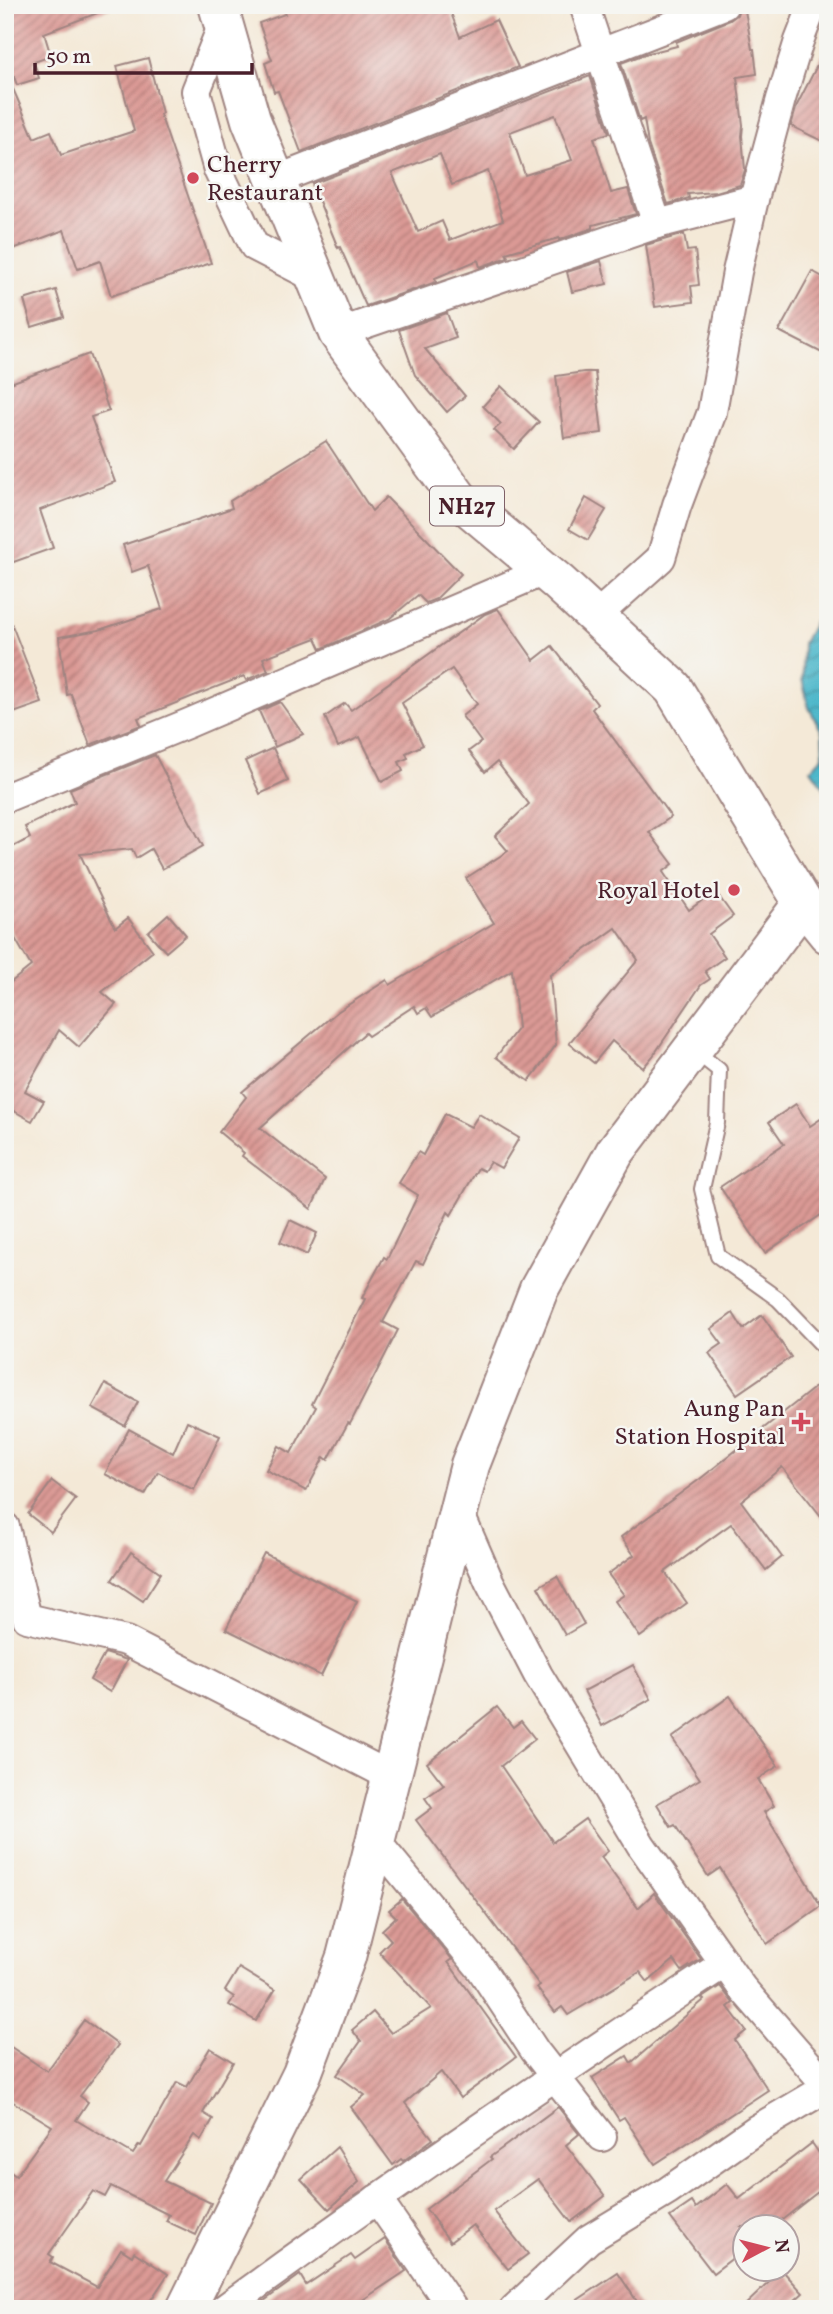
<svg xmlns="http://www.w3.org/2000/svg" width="833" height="2314" font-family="Vollkorn,serif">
<defs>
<pattern id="water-waves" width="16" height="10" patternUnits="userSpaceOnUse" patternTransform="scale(1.75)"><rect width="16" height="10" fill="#4db7ca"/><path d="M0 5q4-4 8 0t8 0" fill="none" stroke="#4294a4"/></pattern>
<pattern id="building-hatch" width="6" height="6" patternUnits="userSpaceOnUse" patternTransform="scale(1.75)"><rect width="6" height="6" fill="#db9a95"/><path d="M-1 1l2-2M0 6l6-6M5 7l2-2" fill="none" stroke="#b47d7a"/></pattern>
</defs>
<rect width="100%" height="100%" fill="#f6f6f2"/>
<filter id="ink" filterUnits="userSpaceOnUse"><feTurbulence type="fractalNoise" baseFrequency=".0143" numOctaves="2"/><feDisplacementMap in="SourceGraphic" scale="14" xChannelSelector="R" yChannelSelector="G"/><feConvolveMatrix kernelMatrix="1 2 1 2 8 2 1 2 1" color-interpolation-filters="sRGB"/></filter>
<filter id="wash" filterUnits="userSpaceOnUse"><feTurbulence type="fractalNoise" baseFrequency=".00686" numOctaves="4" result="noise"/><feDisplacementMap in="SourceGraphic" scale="28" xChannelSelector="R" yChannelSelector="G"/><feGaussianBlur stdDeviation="1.57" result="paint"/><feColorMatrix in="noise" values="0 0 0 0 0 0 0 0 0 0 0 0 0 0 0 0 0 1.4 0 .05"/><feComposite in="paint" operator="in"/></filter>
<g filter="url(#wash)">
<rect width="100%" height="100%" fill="#f4e9d7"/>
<!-- water -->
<polygon fill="url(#water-waves)" stroke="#4c6b7a" stroke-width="2" points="828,608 828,793 811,769 823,756 822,732 809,708 802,679 803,643 819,613"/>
<g id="blocks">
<!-- building -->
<g fill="url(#building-hatch)" fill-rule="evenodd">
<polygon points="5,5 110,5 111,8 44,33 51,56 34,62 39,78 17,85 5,52"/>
<polygon points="282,5 448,5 460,37 496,20 518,67 301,152 278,91 274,92 265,63 272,60 259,23 285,14"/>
<polygon points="740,5 744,5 752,49 754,49 757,74 737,77 743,125 742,136 745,170 740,185 716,192 688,194 689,198 668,204 648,144 644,119 640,121 621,63 645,54 677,46 676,42 730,20 737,15"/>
<polygon points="828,44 828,144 791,126 797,105"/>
<polygon points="148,58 162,113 160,114 211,263 111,296 100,261 78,269 64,230 5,252 5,157 13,154 5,135 5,70 34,138 51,131 61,155 134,131 117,66"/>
<path d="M590 76 609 133 594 138 611 193 628 189 636 214 593 225V228L559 240V238L506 253 508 257 480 267 478 260 435 278 436 282 366 306 340 247 338 248 312 184ZM555 115 572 160 525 175 510 132ZM440 154 452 185 488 171 503 220 450 240 442 221 418 232 392 173Z"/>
<polygon points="684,234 687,251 695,250 699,285 691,286 693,302 655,307 646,245"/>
<polygon points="601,261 607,284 572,292 567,272"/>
<polygon points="812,271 828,280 828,356 779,331"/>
<polygon points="56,290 64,317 32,327 24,300"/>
<polygon points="447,313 456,338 425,349 465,396 447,412 415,375 399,330"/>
<polygon points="89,354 109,411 91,417 115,482 40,510 53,548 5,565 5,385"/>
<polygon points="584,372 595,372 602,433 564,438 556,376"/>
<polygon points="501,386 539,422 514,449 494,430 501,424 483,406"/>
<polygon points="326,441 372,511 386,497 461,574 436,599 426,603 418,595 389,619 321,649 316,638 263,658 268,671 246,680 244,676 138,718 141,725 90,745 71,694 67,695 59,637 99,630 162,609 148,566 132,572 123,545 232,508 230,501"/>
<polygon points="586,498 606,510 588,540 569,529"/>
<polygon points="498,609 534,660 552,646 597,704 592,709 671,817 649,832 673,864 663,872 689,910 715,891 733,916 709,934 725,957 705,971 710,979 701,985 653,1056 643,1068 612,1041 594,1063 569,1043 638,960 616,928 550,975 556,1045 529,1081 496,1057 518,1028 512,970 432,1017 426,1008 418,1013 414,1006 368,1036 365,1033 260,1128 325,1179 311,1209 242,1156 244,1153 219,1132 246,1097 242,1092 337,1012 387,980 390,985 494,923 466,878 508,851 495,836 529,804 497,762 485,772 469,751 481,742 462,716 477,704 452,669 402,703 423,745 406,753 408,758 399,762 403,771 382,782 360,737 338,747 325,717 345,703 351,710 485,614"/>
<polygon points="7,612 42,703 5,716 5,613"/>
<polygon points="280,702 303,734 275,747 259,711"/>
<polygon points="273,748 288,781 260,794 245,761"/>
<polygon points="155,755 203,846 162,869 151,849 136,858 132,849 80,854 115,928 128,918 153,951 102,992 116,1004 79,1047 59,1030 25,1091 44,1101 32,1121 14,1111 5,1128 5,987 31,966 5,921 5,851 30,838 25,827 75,802 70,789"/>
<polygon points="168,914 186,935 166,952 148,932"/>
<polygon points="796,1104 810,1126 828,1114 828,1210 765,1253 720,1187 784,1144 769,1122"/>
<polygon points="445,1114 471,1127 479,1114 519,1138 501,1168 490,1162 484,1171 478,1168 451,1215 448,1212 423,1264 416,1261 383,1322 398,1330 350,1424 348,1423 328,1460 324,1457 306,1491 266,1470 279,1446 291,1453 316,1407 312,1404 365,1299 362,1298 384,1257 387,1259 418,1195 399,1183 418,1152 423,1155"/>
<polygon points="290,1220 317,1233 307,1255 280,1242"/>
<polygon points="733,1313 743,1329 762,1315 791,1357 737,1394 709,1353 722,1344 711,1329"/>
<polygon points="828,1377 828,1525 782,1467 741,1501 782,1557 766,1570 731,1524 665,1572 687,1603 640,1637 615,1601 624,1595 608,1574 634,1555 621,1537 700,1479"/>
<polygon points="105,1384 138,1402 125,1426 92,1408"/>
<polygon points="187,1421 220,1436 194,1490 158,1472 145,1495 105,1474 129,1429 173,1453"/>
<polygon points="52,1481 76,1499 51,1532 28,1514"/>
<polygon points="131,1552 161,1573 143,1601 112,1580"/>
<polygon points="264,1553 357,1601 321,1676 226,1629"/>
<polygon points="557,1576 584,1624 565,1635 538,1587"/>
<polygon points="105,1653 127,1660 110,1692 90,1680"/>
<polygon points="633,1665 651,1699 602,1726 584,1691"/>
<polygon points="730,1696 778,1766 758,1779 774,1806 764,1812 821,1906 767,1944 720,1868 708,1876 675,1825 671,1827 657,1804 700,1779 672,1738"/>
<polygon points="497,1707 513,1727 521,1721 535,1739 501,1766 553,1842 585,1819 608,1851 601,1857 638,1908 654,1893 701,1959 682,1971 674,1960 648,1982 640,1972 568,2015 562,2007 555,2012 537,1988 540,1986 416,1820 432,1808 425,1798 444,1785 427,1763"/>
<polygon points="402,1899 452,1959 448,1962 516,2057 460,2098 441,2072 405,2103 433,2139 403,2161 401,2159 393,2165 351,2107 365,2095 337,2075 361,2041 352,2030 373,2012 391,2033 431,2008 379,1952 391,1940 382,1930 396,1917 389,1910"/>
<polygon points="239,1968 275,1990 256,2021 229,2005 234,1997 225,1991"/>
<polygon points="720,1986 733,2003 728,2007 746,2031 735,2040 768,2090 655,2164 624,2117 619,2120 592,2078 627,2056 631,2063 704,2000 702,1998"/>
<polygon points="84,2020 118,2045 80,2096 88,2102 76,2120 133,2154 139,2145 141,2146 177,2082 187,2087 210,2048 233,2062 203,2113 213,2119 201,2140 194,2135 164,2181 211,2203 196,2235 166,2221 169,2215 111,2186 105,2197 93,2191 49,2254 53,2257 50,2262 97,2287 121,2249 132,2256 134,2252 168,2274 145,2309 5,2309 5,2168 16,2176 52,2126 5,2097 5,2043 47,2071"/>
<polygon points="558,2107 579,2134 566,2145 605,2196 571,2222 538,2179 494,2211 528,2254 508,2269 473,2225 450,2242 426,2209 492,2159 490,2157"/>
<polygon points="812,2143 828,2166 828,2184 773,2227 742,2227 746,2230 746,2248 713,2273 670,2217 692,2202 696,2208 727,2184 739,2199"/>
<polygon points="337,2147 359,2182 329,2209 301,2179"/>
<polygon points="385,2239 406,2271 349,2309 253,2309 300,2275 306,2285 351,2255 355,2260"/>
<polygon points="782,2270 803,2293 785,2309 741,2309"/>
<polygon points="618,2273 642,2309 564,2309"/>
</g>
</g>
</g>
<g filter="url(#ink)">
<use href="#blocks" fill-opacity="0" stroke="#9f8481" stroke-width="2"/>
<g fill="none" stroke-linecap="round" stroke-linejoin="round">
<!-- lane casing -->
<g stroke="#9f8481" stroke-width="18">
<polyline id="lane" points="695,1051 719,1070 717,1123 702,1189 718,1256 778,1299 828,1351"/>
</g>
<!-- street casing -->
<g stroke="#9f8481" stroke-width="32">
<g id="street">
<polyline points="584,5 657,224"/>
<polyline points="223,24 196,91 218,170 254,246 316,278"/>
<polyline points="276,180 724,5"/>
<polyline points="338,333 657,224 754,199"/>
<polyline points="595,617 661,558 677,505 712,412 737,272 754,199 781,99 799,41 813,5"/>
<polyline points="5,798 189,723 544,571"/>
<polyline points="458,1510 489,1581 538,1675 641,1845 742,1988 828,2087"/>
<polyline points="5,1527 27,1618 126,1641 390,1776"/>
<polyline points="374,1839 481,1969 535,2051 602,2137"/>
<polyline points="377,2199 453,2309"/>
<path d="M224 2309C388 2189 555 2075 725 1963"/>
<polyline points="514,2309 589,2239 668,2191 757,2129 828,2087"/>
</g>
</g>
<!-- secondary casing -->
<g stroke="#9f8481" stroke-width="42">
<polyline id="secondary" points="186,2309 302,2074 346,1957 470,1465 539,1289 615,1152 803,903"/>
</g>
<!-- highway casing -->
<g stroke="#9f8481" stroke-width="42">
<polyline id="highway" points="218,5 251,120 338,333 459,499 558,582 673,688 803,903 828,934"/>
</g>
<!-- lane -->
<use href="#lane" stroke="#fff" stroke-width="14"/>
<!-- street -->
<use href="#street" stroke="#fff" stroke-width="28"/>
<!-- secondary -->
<use href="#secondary" stroke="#fff" stroke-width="38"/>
<!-- highway -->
<use href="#highway" stroke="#fff" stroke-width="38"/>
</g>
</g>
<!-- markers -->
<g fill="#d1495b" stroke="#f6f6f2" stroke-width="2.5">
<circle cx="193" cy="178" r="7"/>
<circle cx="734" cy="890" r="7"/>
<path d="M797.5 1411.5h7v7h7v7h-7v7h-7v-7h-7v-7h7z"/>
</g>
<g text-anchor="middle" stroke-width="5" stroke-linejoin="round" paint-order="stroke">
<!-- shield labels -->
<rect fill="#f6f6f2" stroke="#7e6067" stroke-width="2" x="430" y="486.5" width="74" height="39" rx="5"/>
<g font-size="23" font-weight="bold" fill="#4a1f2b">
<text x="467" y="514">NH27</text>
</g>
<!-- poi labels -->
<g font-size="24" fill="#4a1f2b" stroke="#f6f6f2" text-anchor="end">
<text x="207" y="172" text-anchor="start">Cherry<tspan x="207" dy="28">Restaurant</tspan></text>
<text x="720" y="898">Royal Hotel</text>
<text x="785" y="1416">Aung Pan<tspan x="785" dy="28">Station Hospital</tspan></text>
</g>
</g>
<!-- margin -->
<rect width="833" height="2314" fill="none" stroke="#f6f6f2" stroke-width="28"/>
<!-- north arrow -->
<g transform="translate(766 2248) rotate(83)"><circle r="33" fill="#f6f6f2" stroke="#b1a0a2" stroke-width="2"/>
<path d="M0-5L12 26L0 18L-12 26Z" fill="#d1495b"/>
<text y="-10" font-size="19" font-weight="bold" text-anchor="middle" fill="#4a1f2b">N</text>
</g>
<!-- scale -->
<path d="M35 63v10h217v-10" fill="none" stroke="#4a1f2b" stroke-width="3.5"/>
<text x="46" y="63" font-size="21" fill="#4a1f2b" stroke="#f6f6f2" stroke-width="5" paint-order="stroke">50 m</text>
</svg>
